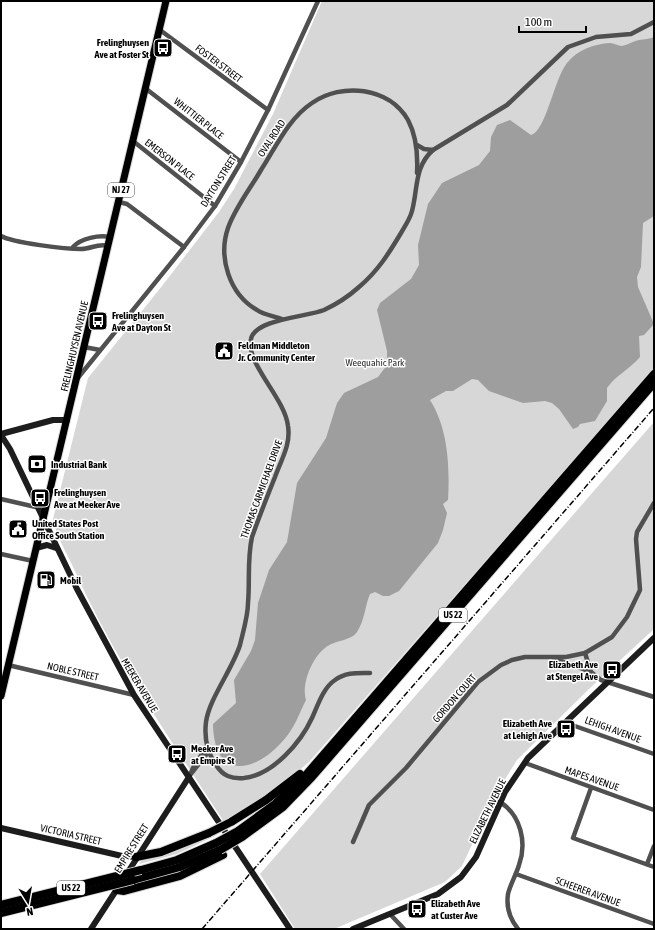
<svg xmlns="http://www.w3.org/2000/svg" width="655" height="930" font-family="'Asap Condensed',sans-serif">
<rect width="100%" height="100%" fill="#fff"/>
<!-- green -->
<g fill="#d7d7d7">
<path d="M322 1H654V369L309 762 270 795 224 822C171 740 114 659 74 569 67 553 56 536 53 519L88 378 162 286 219 212 234 189 273 114Z"/>
<polygon points="654,422 654,629 590,688 517,760 495,795 462,866 445,882 334,929 295,929 260,874"/>
<polygon points="214,834 217,835 177,854 139,864 142,860"/>
</g>
<!-- water -->
<path fill="#9e9e9e" d="M654 37V216L643 223 641 267 637 277 638 287 654 324 644 335 639 336 640 357C630 369 616 375 607 388V401L595 421 580 424 578 427 573 429 559 409 552 403 545 401 523 403 489 391 478 380 472 379 453 391H446L430 400C448 428 450 467 448 500L443 504 447 513 443 530 438 543 399 591 389 596H383L375 592 370 594C365 605 365 620 357 632 351 641 334 640 325 648 312 658 301 684 306 700 300 712 295 726 287 736 259 772 214 784 213 724L236 703 234 680 251 651 255 640 258 603 269 570 287 542 297 483 326 438 337 403 344 393 378 377 387 365V351L377 310 380 303 411 279 419 265 418 245 428 204 442 183 479 165 490 151 491 137 497 125 510 120 531 135C546 131 554 79 567 63 577 50 594 44 610 43 614 43 618 46 622 46 628 45 633 41 639 40 645 39 649 39 654 37Z"/>
<g fill="none" stroke-linecap="round" stroke-linejoin="round">
<!-- primary casing -->
<g stroke="#dbdbdb" stroke-width="9">
<polyline id="primary" points="1,696 166,1"/>
</g>
<!-- highway casing -->
<g stroke="#dbdbdb" stroke-width="10">
<g id="highway">
<polyline points="231,822 266,800 300,774"/>
<polyline points="238,831 275,804 305,776 654,374"/>
<polyline points="242,837 283,807 312,777 654,383"/>
<polyline points="136,857 161,852 209,833"/>
<polyline points="141,870 177,860 216,843"/>
<polyline points="133,880 180,867 220,850"/>
<polyline points="117,890 124,891 180,876 223,855"/>
</g>
</g>
<!-- street -->
<g stroke="#505050" stroke-width="4.5">
<polyline points="160,30 268,110"/>
<polyline points="145,88 241,162"/>
<polyline points="133,141 215,206"/>
<polyline points="417,145 424,149 433,150"/>
<polyline points="119,202 127,204 184,247"/>
<path d="M1 236C13 243 66 249 81 249 91 249 98 243 108 246"/>
<path d="M73 247C81 238 99 235 110 237"/>
<path d="M282 319C274 316 264 315 257 310 229 294 218 257 228 228 235 208 250 189 261 170 276 147 288 119 312 103 342 82 389 87 408 120 417 137 418 155 417 173"/>
<polyline points="84,347 100,350"/>
<polyline points="77,379 184,247 215,206 241,162 268,110 318,1"/>
<polyline points="1,499 40,508"/>
<polyline points="1,554 33,561"/>
<polyline points="585,653 591,672 601,680 654,697"/>
<polyline points="553,658 591,672"/>
<polyline points="8,665 134,695"/>
<path d="M370 673C357 673 346 672 335 680 323 688 318 705 312 718 301 742 273 775 244 778 231 779 223 776 216 765 207 752 204 738 206 722 209 699 232 670 240 645 243 632 248 616 248 603 250 581 247 559 252 537 259 517 267 497 275 477 281 460 291 445 288 426 285 398 245 363 251 339 255 319 307 317 324 310 337 304 349 296 359 287 378 271 389 253 401 233 405 226 410 219 412 211 418 189 414 167 433 150L507 105 568 47 596 37 631 34 654 22"/>
<polyline points="567,720 572,725 654,754"/>
<polyline points="525,763 654,810"/>
<polyline points="190,775 209,751"/>
<polyline points="189,777 193,768 207,746"/>
<polyline points="591,788 573,838 654,867"/>
<path d="M500 802C521 815 527 843 519 865 516 875 510 885 508 894 506 907 510 919 518 929"/>
<polyline points="353,842 369,805 406,768 478,682 501,665 512,660 525,657 566,657 585,653 612,637 627,617 640,590 636,539 637,532 654,503"/>
<polyline points="647,864 654,846"/>
<polyline points="516,874 654,924"/>
<polyline points="390,914 404,929"/>
</g>
<!-- secondary -->
<g stroke="#1d1d1d" stroke-width="6">
<polyline points="1,434 53,420 67,420"/>
<polyline points="1,435 10,449 77,589 134,695 290,929"/>
<polyline points="36,548 47,545 56,548"/>
<polyline points="1,828 122,856 136,857"/>
<polyline points="126,875 189,777"/>
<polyline points="91,929 119,886"/>
<polyline points="353,929 438,894 461,877 476,857 505,792 528,758 654,638"/>
</g>
<!-- primary -->
<use href="#primary" stroke="#000" stroke-width="7"/>
<!-- highway -->
<use href="#highway" stroke="#000" stroke-width="8"/>
<!-- rail -->
<polyline stroke="#000" stroke-width="1.5" stroke-dasharray="6 2 1 2" stroke-linecap="butt" points="202,929 654,408"/>
<!-- highway-bridge casing -->
<g stroke="#dbdbdb" stroke-width="10" stroke-linecap="butt">
<g id="highway-bridge">
<polyline points="209,833 231,822"/>
<polyline points="216,843 238,831"/>
<polyline points="220,850 242,837"/>
<polyline points="1,905 141,870"/>
<polyline points="1,913 133,880"/>
</g>
</g>
<!-- highway-bridge -->
<use href="#highway-bridge" stroke="#000" stroke-width="8"/>
</g>
<!-- icons -->
<defs>
<g id="bus-square" transform="scale(1)"><rect x="-9" y="-9" width="18" height="18" rx="4" fill="#000" stroke="#fff"/><path d="M-5-6H5V4H4V6H2V4H-2V6H-4V4H-5ZM-3.5-4V0h7V-4ZM-3.5 1.2v1.5H-2V1.2ZM2 1.2v1.5H3.5V1.2Z" fill="#fff"/></g>
<g id="civic-square" transform="scale(1)"><rect x="-9" y="-9" width="18" height="18" rx="4" fill="#000" stroke="#fff"/><path d="M-.6-6.5H3V-4.5H.6V-3L4-1V1h2V6H-6V1h2V-1L-.6-3ZM-1.2 2.5V6h2.4V2.5Z" fill="#fff"/></g>
<g id="bank-square" transform="scale(1)"><rect x="-9" y="-9" width="18" height="18" rx="4" fill="#000" stroke="#fff"/><path d="M-6-4H6V4H-6ZM0-2.3a2.3 2.3 0 1 0 0 4.6a2.3 2.3 0 1 0 0-4.6Z" fill="#fff"/></g>
<g id="fuel-square" transform="scale(1)"><rect x="-9" y="-9" width="18" height="18" rx="4" fill="#000" stroke="#fff"/><path d="M-5.5-6h7V0h2V4h1.3V-2.5L3-4.5l.8-.8L6-3V5H2.5V1h-1V6h-7ZM-4.2-4.7v3.2H.2V-4.7Z" fill="#fff"/></g>
</defs>
<g fill-rule="evenodd">
<use href="#bus-square" x="163" y="48"/>
<use href="#bus-square" x="98" y="321"/>
<use href="#civic-square" x="224" y="351"/>
<use href="#bank-square" x="37" y="464"/>
<use href="#bus-square" x="40" y="498"/>
<use href="#civic-square" x="18" y="529"/>
<use href="#fuel-square" x="46" y="580"/>
<use href="#bus-square" x="612" y="670"/>
<use href="#bus-square" x="566" y="729"/>
<use href="#bus-square" x="177" y="754"/>
<use href="#bus-square" x="417" y="909"/>
</g>
<g text-anchor="middle" stroke-width="3" stroke-linejoin="round" paint-order="stroke">
<!-- shield labels -->
<g fill="#fff" stroke="#4c4c4c" stroke-width="1">
<rect x="108" y="183" width="26" height="14" rx="3"/>
<rect x="439" y="608" width="28" height="14" rx="3"/>
<rect x="57" y="881" width="28" height="14" rx="3"/>
</g>
<g font-size="9" font-weight="bold" fill="#000">
<text x="121" y="193">NJ 27</text>
<text x="453" y="618">US 22</text>
<text x="71" y="891">US 22</text>
</g>
<!-- poi labels -->
<g font-size="10" font-weight="bold" fill="#000" stroke="#fff" text-anchor="start">
<text x="149" y="46" text-anchor="end">Frelinghuysen<tspan x="149" dy="12">Ave at Foster St</tspan></text>
<text x="112" y="319">Frelinghuysen<tspan x="112" dy="12">Ave at Dayton St</tspan></text>
<text x="238" y="349">Feldman Middleton<tspan x="238" dy="12">Jr. Community Center</tspan></text>
<text x="51" y="468">Industrial Bank</text>
<text x="54" y="496">Frelinghuysen<tspan x="54" dy="12">Ave at Meeker Ave</tspan></text>
<text x="32" y="527">United States Post<tspan x="32" dy="12">Office South Station</tspan></text>
<text x="60" y="584">Mobil</text>
<text x="598" y="668" text-anchor="end">Elizabeth Ave<tspan x="598" dy="12">at Stengel Ave</tspan></text>
<text x="552" y="727" text-anchor="end">Elizabeth Ave<tspan x="552" dy="12">at Lehigh Ave</tspan></text>
<text x="191" y="752">Meeker Ave<tspan x="191" dy="12">at Empire St</tspan></text>
<text x="431" y="907">Elizabeth Ave<tspan x="431" dy="12">at Custer Ave</tspan></text>
</g>
<!-- street labels -->
<g font-size="10" fill="#000" stroke="#fff">
<text transform="translate(219 63) rotate(37)" y="4">FOSTER STREET</text>
<text transform="translate(199 118) rotate(38)" y="4">WHITTIER PLACE</text>
<text transform="translate(271 138) rotate(-57)" y="4">OVAL ROAD</text>
<text transform="translate(170 159) rotate(38)" y="4">EMERSON PLACE</text>
<text transform="translate(218 181) rotate(-58)" y="4">DAYTON STREET</text>
<text transform="translate(74 346) rotate(-77)" y="4">FRELINGHUYSEN AVENUE</text>
<text transform="translate(261 489) rotate(-70)" y="4">THOMAS CARMICHAEL DRIVE</text>
<text transform="translate(73 671) rotate(13)" y="4">NOBLE STREET</text>
<text transform="translate(140 685) rotate(59)" y="4">MEEKER AVENUE</text>
<text transform="translate(454 698) rotate(-49)" y="4">GORDON COURT</text>
<text transform="translate(613 729) rotate(20)" y="4">LEHIGH AVENUE</text>
<text transform="translate(592 778) rotate(19)" y="4">MAPES AVENUE</text>
<text transform="translate(487 811) rotate(-64)" y="4">ELIZABETH AVENUE</text>
<text transform="translate(71 834) rotate(13)" y="4">VICTORIA STREET</text>
<text transform="translate(131 848) rotate(-58)" y="4">EMPIRE STREET</text>
<text transform="translate(588 891) rotate(20)" y="4">SCHEERER AVENUE</text>
</g>
<!-- park labels -->
<g font-size="10" fill="#2e2e2e" stroke="#fff">
<text x="375" y="366">Weequahic Park</text>
</g>
</g>
<!-- border -->
<rect width="655" height="930" fill="none" stroke="#000000" stroke-width="4"/>
<!-- north arrow -->
<g transform="translate(28 902) rotate(169)" stroke="#ffffff" stroke-width="3" paint-order="stroke">
<path d="M0-3L7 15L0 10L-7 15Z" fill="#000000"/>
<text y="-6" font-size="11" font-weight="bold" text-anchor="middle" fill="#000000">N</text>
</g>
<!-- scale -->
<path d="M519 26v6h67v-6" fill="none" stroke="#000000" stroke-width="2"/>
<text x="525" y="26" font-size="12" fill="#000000" stroke="#ffffff" stroke-width="3" paint-order="stroke">100 m</text>
</svg>
